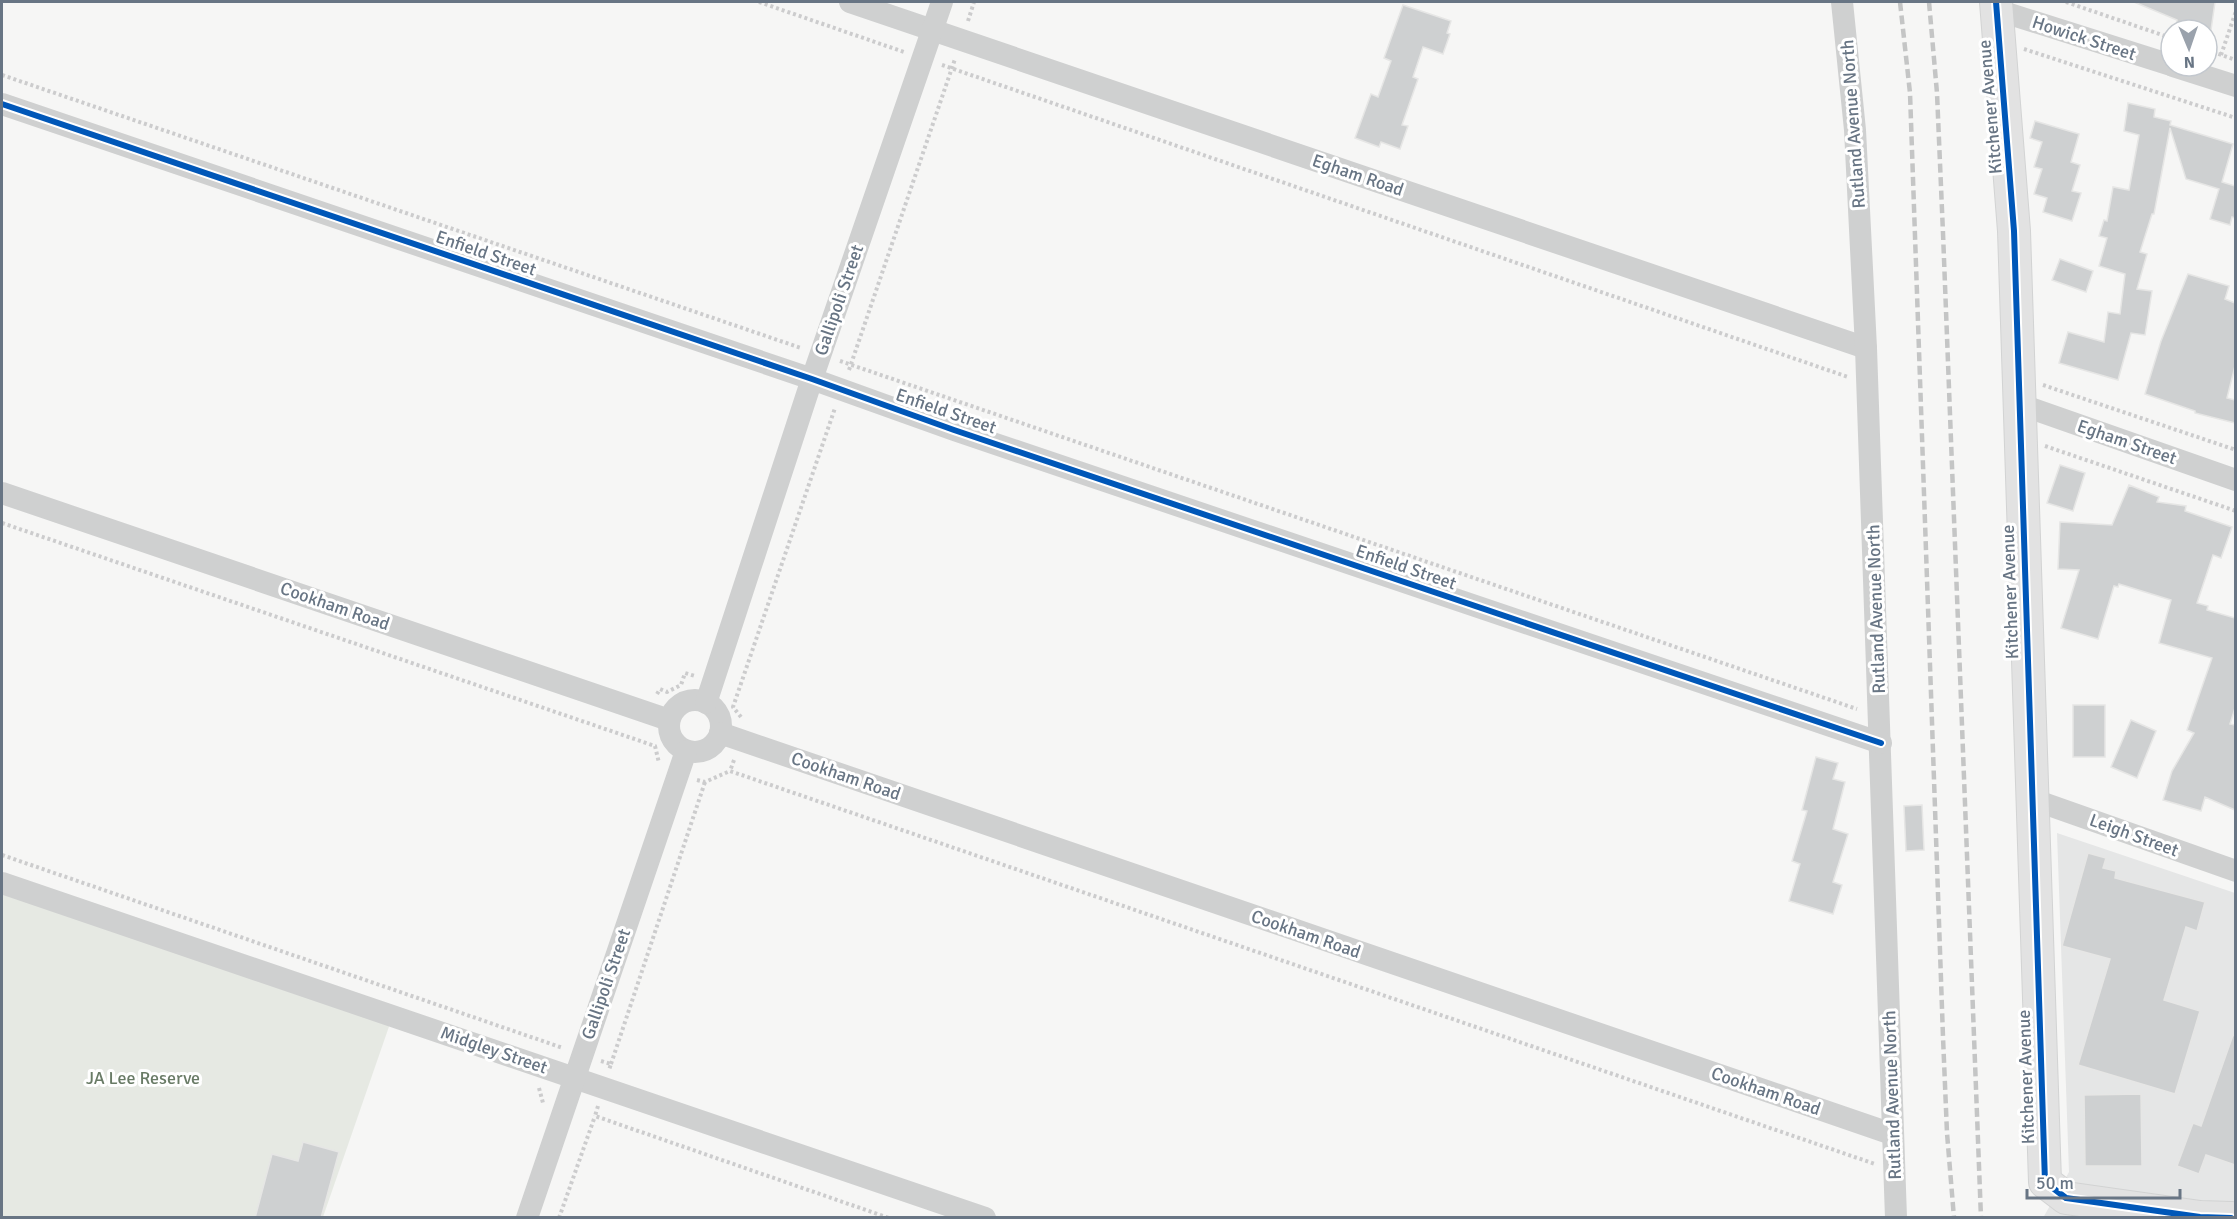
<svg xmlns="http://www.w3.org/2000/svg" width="2237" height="1219" font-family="Signika,sans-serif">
<rect width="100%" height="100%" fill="#f6f6f5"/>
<!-- built -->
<polygon fill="#e5e6e6" points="2057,833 2235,893 2236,1217 2043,1218 2069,1172"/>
<!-- green -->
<polygon fill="#e6e9e3" points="2,883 393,1015 323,1217 2,1218"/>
<!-- building -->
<g fill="#ced0d1" stroke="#e6e6e5" stroke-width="1.5">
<polygon points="2134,2 2215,2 2211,30 2176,28 2177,20"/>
<polygon points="1403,5 1451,21 1447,33 1450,34 1443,54 1423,47 1413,77 1418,79 1402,125 1408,126 1400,149 1381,142 1379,147 1355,138 1371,94 1378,97 1391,61 1384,58"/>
<polygon points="2128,103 2155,109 2154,117 2171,121 2170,125 2233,144 2222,182 2235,186 2235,218 2232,217 2230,225 2210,219 2219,189 2186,179 2170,128 2154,214 2152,214 2140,252 2147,254 2137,289 2152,291 2145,335 2131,333 2118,380 2059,363 2068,332 2104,342 2108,312 2120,314 2125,274 2099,266 2107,238 2099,236 2104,220 2107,221 2113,187 2129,190 2139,135 2124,131"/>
<polygon points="2035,121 2079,134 2071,162 2080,165 2072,191 2081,193 2072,221 2043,212 2047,198 2034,194 2042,169 2034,167 2042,142 2030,138"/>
<polygon points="2060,259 2093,271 2086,292 2052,280"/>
<polygon points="2188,274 2229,286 2225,299 2235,303 2235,366 2227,398 2235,400 2235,423 2195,413 2195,411 2145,394 2161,341"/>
<polygon points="2060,465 2085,473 2073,511 2047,503"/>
<polygon points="2129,485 2159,497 2157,502 2186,506 2185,511 2232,527 2221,558 2213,555 2197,603 2208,606 2207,610 2235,618 2235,708 2230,724 2235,725 2235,810 2205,797 2201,811 2163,800 2172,771 2194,733 2187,730 2212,658 2159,643 2171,600 2119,584 2118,587 2114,586 2098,639 2061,628 2079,570 2058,569 2060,522 2112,525"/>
<rect x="2073" y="705" width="32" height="52"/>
<polygon points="2131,720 2156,731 2137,778 2111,767"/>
<polygon points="1816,757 1838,763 1833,779 1845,782 1833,829 1848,834 1833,882 1842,885 1833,914 1789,901 1800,864 1792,861 1807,811 1802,810"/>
<polygon points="1922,805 1924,850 1906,851 1904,806"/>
<polygon points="2088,853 2106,858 2103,868 2116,871 2115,878 2205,902 2197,931 2186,927 2164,1000 2200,1011 2175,1094 2078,1065 2110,959 2062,946"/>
<polygon points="2233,1035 2235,1036 2235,1165 2206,1155 2199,1174 2177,1166 2193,1123 2201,1126"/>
<polygon points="2141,1094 2142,1166 2085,1166 2084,1095"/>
<polygon points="303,1142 339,1152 321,1218 255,1218 272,1154 298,1161"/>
</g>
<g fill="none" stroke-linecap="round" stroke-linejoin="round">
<!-- secondary casing -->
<g stroke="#d2d3d3" stroke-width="34">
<polyline id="secondary" points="1996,2 2014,231 2045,1182 2066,1198 2200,1217 2231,1218"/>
</g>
<!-- path -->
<g stroke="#cccccd" stroke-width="4" stroke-dasharray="3 3" stroke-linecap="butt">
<polyline points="759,2 904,52"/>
<polyline points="2066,2 2171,38"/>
<polyline points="968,21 974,2"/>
<polyline points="2024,49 2236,118"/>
<polyline points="2207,50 2236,60"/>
<polyline points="2221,55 2236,11"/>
<polyline points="942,65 1848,377"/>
<polyline points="2,75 801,348"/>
<polyline points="840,361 1857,709"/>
<polyline points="849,370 955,59"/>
<polyline points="2043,385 2236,450"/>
<polyline points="2045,446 2236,511"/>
<polyline points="2,523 655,746 659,763"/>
<polyline points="657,694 660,689 667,692 681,685 685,673 695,676"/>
<polyline points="741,717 733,707 835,408"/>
<polyline points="734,760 730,771 1875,1164"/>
<polyline points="697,780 705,782 730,771"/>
<polyline points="2,855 563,1048"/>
<polyline points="601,1061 611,1064 609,1070"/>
<polyline points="611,1064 705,782"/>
<polyline points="539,1088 543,1103"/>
<polyline points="598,1106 595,1116 889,1218"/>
<polyline points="559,1218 595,1116"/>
</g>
<!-- street -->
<g stroke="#cfd0d0" stroke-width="22">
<polyline points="850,2 1866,348"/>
<polyline points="1842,2 1855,130 1866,348 1896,1218"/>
<polyline points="1997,10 2171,65"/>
<polyline points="2173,66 2236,86"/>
<polyline points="2,104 812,379 954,430 1881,743"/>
<polyline points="2019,404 2236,480"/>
<polyline points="2,493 669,720"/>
<circle cx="695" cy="726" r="26"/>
<polyline points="706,703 812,379 942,2"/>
<polyline points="720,733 1892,1134"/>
<polyline points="2032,799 2236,871"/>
<polyline points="2,883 985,1218"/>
<polyline points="527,1218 686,751"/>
</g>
<!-- secondary -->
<use href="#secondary" stroke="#e2e2e2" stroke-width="32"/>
<!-- rail -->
<g stroke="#c4c5c5" stroke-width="4.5" stroke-dasharray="9 4.5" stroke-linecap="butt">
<polyline points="1900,2 1910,93 1943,1037 1947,1133 1954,1218"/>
<polyline points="1929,2 1937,93 1943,233 1981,1218"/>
</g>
<!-- cycleway casing -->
<g stroke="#fff" stroke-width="10">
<g id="cycleway">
<polyline points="1996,2 2014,231 2045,1182 2066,1198 2200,1217 2231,1218"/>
<polyline points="2,104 812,379 954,430 1881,743"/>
</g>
</g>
<!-- cycleway -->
<use href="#cycleway" stroke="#0057b8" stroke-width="6"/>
</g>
<g text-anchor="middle" stroke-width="6" stroke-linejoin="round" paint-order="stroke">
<!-- street labels -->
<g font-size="18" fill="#687584" stroke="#fff">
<text transform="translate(2084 38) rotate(18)" y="6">Howick Street</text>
<text transform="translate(1990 107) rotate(-95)" y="6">Kitchener Avenue</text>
<text transform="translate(1853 124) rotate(-94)" y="6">Rutland Avenue North</text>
<text transform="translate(1358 175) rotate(19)" y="6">Egham Road</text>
<text transform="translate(486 253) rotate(19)" y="6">Enfield Street</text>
<text transform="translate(839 300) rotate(-71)" y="6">Gallipoli Street</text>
<text transform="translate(946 411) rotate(19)" y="6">Enfield Street</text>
<text transform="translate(2127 442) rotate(19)" y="6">Egham Street</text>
<text transform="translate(1406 567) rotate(19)" y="6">Enfield Street</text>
<text transform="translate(2010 592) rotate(-92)" y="6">Kitchener Avenue</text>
<text transform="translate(335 606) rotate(19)" y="6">Cookham Road</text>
<text transform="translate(1876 609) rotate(-92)" y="6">Rutland Avenue North</text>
<text transform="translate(846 776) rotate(19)" y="6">Cookham Road</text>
<text transform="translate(2134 835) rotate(20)" y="6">Leigh Street</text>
<text transform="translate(1306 934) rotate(19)" y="6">Cookham Road</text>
<text transform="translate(606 984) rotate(-71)" y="6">Gallipoli Street</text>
<text transform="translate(494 1050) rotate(19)" y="6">Midgley Street</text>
<text transform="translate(2026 1077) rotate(-92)" y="6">Kitchener Avenue</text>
<text transform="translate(1766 1091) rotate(19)" y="6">Cookham Road</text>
<text transform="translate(1892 1095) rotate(-92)" y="6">Rutland Avenue North</text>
</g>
<!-- park labels -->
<g font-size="18" fill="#697b66" stroke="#fff">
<text x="143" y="1084">JA Lee Reserve</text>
</g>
</g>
<!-- border -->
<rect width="2237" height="1219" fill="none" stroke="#687584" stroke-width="6"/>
<!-- north arrow -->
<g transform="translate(2189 48) rotate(178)"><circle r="28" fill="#ffffff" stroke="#c3c8ce" stroke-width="1.5"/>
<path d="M0-4.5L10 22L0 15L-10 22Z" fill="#9aa2ac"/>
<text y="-9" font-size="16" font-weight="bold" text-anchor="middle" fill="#687584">N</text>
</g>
<!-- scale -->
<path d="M2027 1189v9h153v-9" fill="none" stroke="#687584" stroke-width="3"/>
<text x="2036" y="1189" font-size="18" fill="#687584" stroke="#ffffff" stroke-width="4.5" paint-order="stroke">50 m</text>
</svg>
